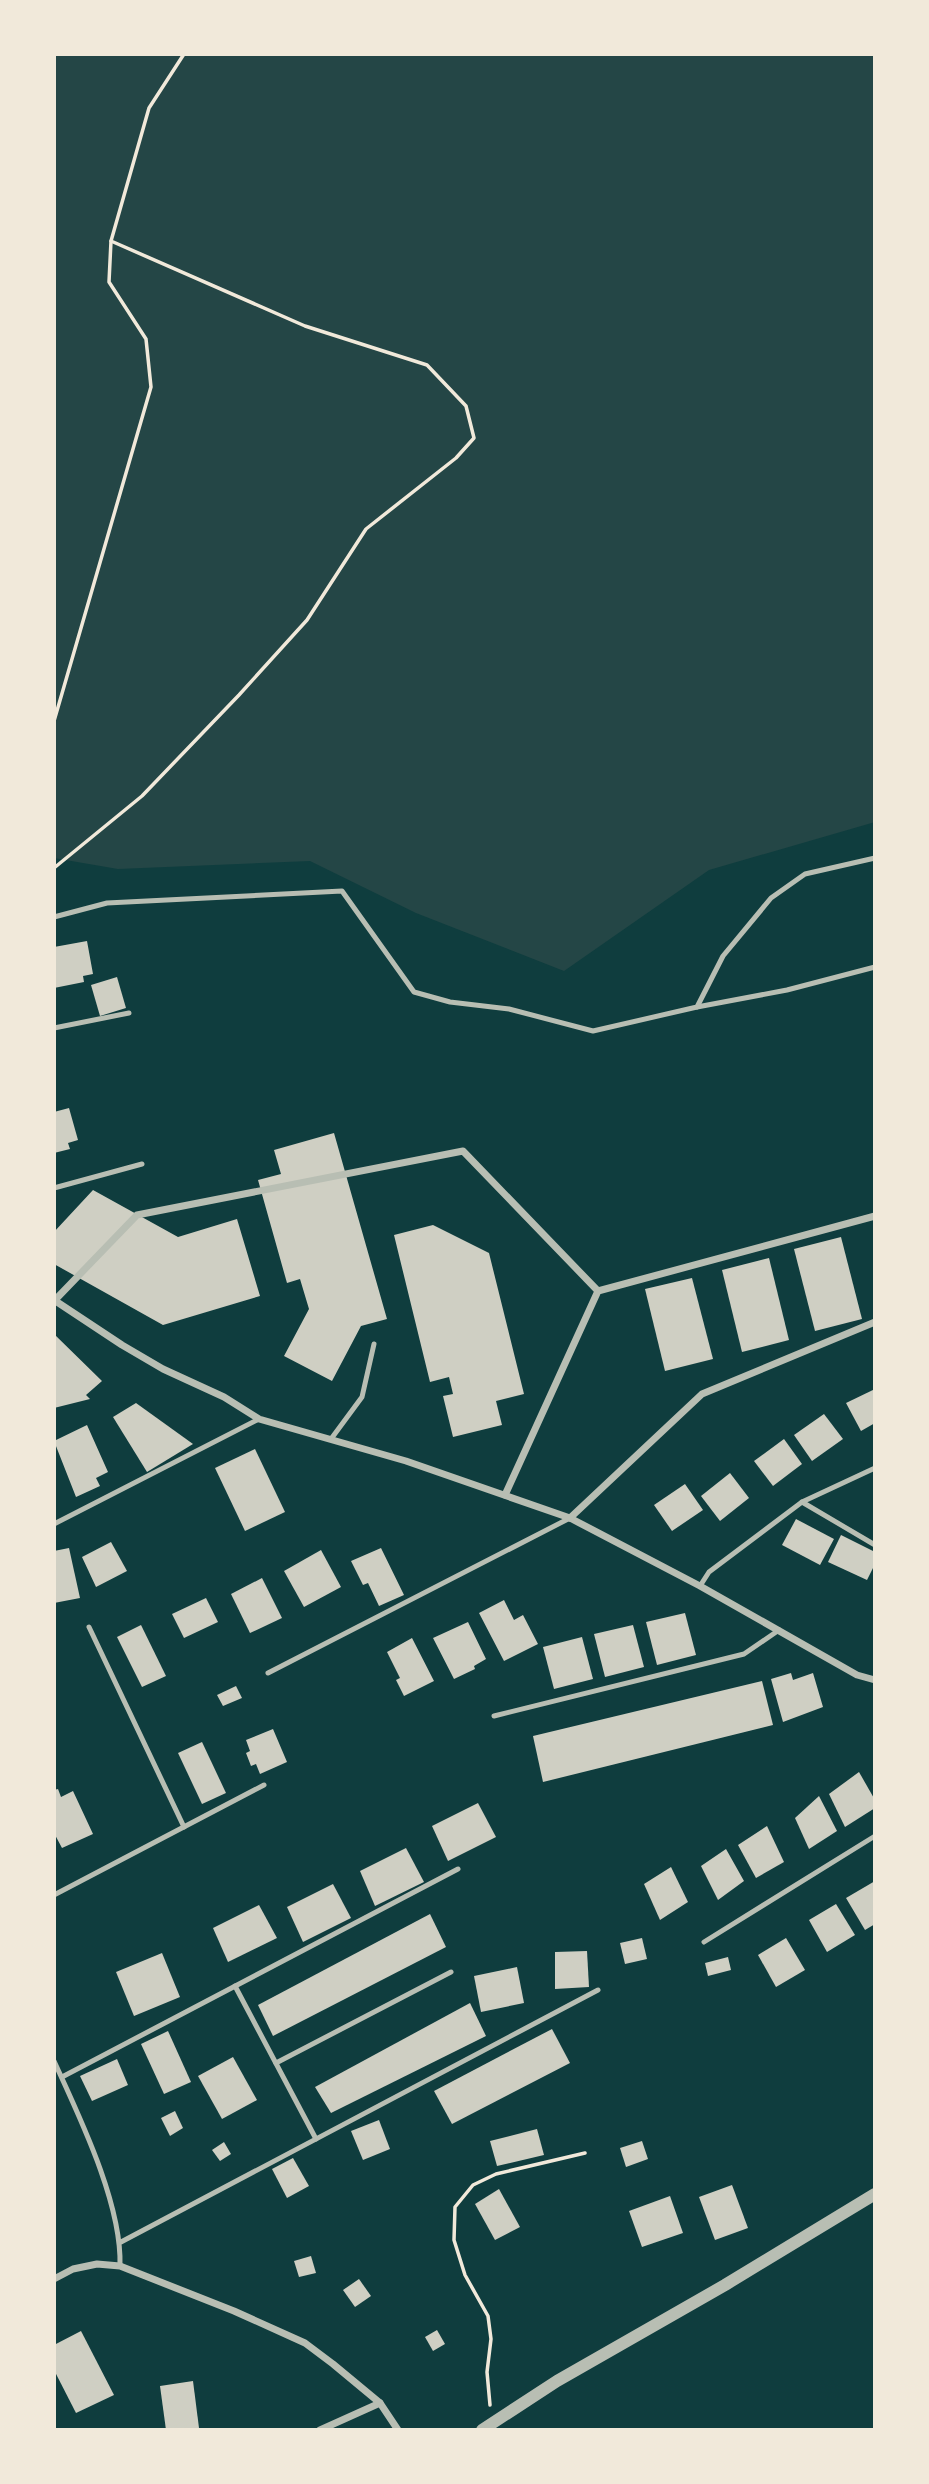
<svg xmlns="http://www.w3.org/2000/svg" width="929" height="2484" font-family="'PT Serif',serif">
<rect width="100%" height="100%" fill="#0f3d3e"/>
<!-- green -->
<polygon fill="#244646" points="54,54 875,54 875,822 709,870 564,971 416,913 310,861 118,869 54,858"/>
<!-- building -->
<g fill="#cfcfc3">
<polygon points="87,941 93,974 83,976 84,982 54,988 54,947"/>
<polygon points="117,977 126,1008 100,1016 91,985"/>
<polygon points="69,1108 78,1140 68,1143 70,1149 54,1153 54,1112"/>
<polygon points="334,1133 387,1319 361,1326 332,1381 284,1356 309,1309 300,1279 287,1283 258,1180 281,1174 274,1150"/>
<polygon points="93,1190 178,1237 237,1219 260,1296 163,1325 54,1264 54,1232"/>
<polygon points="433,1225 489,1253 524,1394 496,1401 502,1425 453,1437 443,1396 453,1394 449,1377 430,1382 394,1235"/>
<polygon points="841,1237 862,1319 815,1331 794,1249"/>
<polygon points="769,1258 789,1340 742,1352 722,1270"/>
<polygon points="692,1278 713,1359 665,1371 645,1289"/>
<polygon points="54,1334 102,1381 86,1395 90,1399 54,1408"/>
<polygon points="875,1389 875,1423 861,1431 846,1403"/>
<polygon points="136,1403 193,1444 147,1472 113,1417"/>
<polygon points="824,1414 843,1439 812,1461 794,1435"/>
<polygon points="87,1425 108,1472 96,1478 100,1486 76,1497 54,1441"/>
<polygon points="784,1439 802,1464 773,1486 754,1461"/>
<polygon points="255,1449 285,1512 245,1531 215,1468"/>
<polygon points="730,1473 749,1498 720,1521 701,1496"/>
<polygon points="685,1484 703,1510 672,1531 654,1505"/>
<polygon points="796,1519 834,1539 820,1565 782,1545"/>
<polygon points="841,1535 875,1552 875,1564 867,1580 828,1562"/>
<polygon points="111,1542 127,1571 96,1587 82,1557"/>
<polygon points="69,1548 80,1598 54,1603 54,1551"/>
<polygon points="381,1548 404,1595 379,1606 368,1583 363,1585 351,1561"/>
<polygon points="321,1550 341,1587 304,1607 284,1571"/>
<polygon points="262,1578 282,1618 250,1633 231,1594"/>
<polygon points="206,1598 218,1622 184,1638 172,1614"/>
<polygon points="504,1600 514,1620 523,1615 538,1644 504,1661 479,1613"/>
<polygon points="685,1613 696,1655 657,1665 646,1622"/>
<polygon points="468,1622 486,1659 474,1666 475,1669 454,1679 433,1638"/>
<polygon points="141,1625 166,1676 142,1687 117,1637"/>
<polygon points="633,1625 644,1667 605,1677 594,1634"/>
<polygon points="582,1637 593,1679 554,1689 543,1647"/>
<polygon points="412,1638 434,1681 404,1696 396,1680 400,1678 387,1652"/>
<polygon points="791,1673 793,1680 813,1673 823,1707 783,1722 771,1679"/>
<polygon points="762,1681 773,1725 543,1782 533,1736"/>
<polygon points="236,1686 242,1698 223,1706 217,1695"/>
<polygon points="273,1729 287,1762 260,1774 256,1764 251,1766 246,1753 250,1751 246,1740"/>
<polygon points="202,1742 226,1793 202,1804 178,1753"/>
<polygon points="859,1772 875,1800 875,1808 845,1827 829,1794"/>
<polygon points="58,1789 61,1797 73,1791 93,1834 62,1848 54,1833 54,1790"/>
<polygon points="819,1796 837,1831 809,1849 795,1818"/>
<polygon points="478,1803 496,1837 448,1861 432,1826"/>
<polygon points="767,1826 784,1862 756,1878 738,1845"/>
<polygon points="406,1848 424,1882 375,1906 360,1871"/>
<polygon points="726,1849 744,1881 718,1900 701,1866"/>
<polygon points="671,1867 688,1902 660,1920 644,1884"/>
<polygon points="875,1881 875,1924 865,1930 846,1898"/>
<polygon points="333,1884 351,1918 303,1942 287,1907"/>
<polygon points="836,1904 855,1935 827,1952 809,1920"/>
<polygon points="259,1905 277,1938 228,1962 213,1928"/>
<polygon points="430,1914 446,1947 273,2036 258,2005"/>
<polygon points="642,1938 647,1959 625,1964 620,1943"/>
<polygon points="786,1938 805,1970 776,1987 758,1955"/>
<polygon points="587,1951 589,1987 555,1989 555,1952"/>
<polygon points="162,1953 180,1997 134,2016 116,1972"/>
<polygon points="728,1957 731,1970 708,1976 705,1963"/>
<polygon points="517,1967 524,2003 481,2012 474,1976"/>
<polygon points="470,2003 486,2036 331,2113 315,2087"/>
<polygon points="552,2029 570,2063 452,2124 434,2091"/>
<polygon points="168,2031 191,2082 164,2094 141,2044"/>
<polygon points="233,2057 257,2100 222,2119 198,2076"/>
<polygon points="117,2059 128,2085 92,2101 80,2076"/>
<polygon points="175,2111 183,2128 170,2136 161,2118"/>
<polygon points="379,2120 390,2149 363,2160 351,2131"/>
<polygon points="537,2129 544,2155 497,2166 490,2141"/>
<polygon points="642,2141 648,2159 626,2167 620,2148"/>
<polygon points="224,2142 231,2154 220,2161 212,2150"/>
<polygon points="293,2158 309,2186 287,2198 272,2169"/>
<polygon points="732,2185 748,2228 715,2240 699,2197"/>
<polygon points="499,2189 520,2227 495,2240 475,2204"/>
<polygon points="670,2196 683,2233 642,2247 629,2211"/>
<polygon points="311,2256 316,2273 299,2277 294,2261"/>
<polygon points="359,2279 371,2296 355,2307 343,2290"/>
<polygon points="437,2330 445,2344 433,2351 425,2337"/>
<polygon points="81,2331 114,2395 76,2413 54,2370 54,2345"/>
<polygon points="193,2381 199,2428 166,2430 160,2386"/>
</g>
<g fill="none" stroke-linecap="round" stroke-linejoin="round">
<!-- path -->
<g stroke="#f1e9da" stroke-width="3.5">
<polyline points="54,721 151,387 146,339 109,282 111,241"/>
<polyline points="54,868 142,796 239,695 307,620 366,529 456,458 474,438 466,406 427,365 305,326 111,241 149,108 184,54"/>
<polyline points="490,2405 487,2372 491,2339 488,2316 465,2275 454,2240 455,2207 473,2185 496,2174 585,2153"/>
</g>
<!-- service -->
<g stroke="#b8beb3" stroke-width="5">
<polyline points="54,917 107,903 342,891 414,992 450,1002 509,1009 593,1031 697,1007 723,956 771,898 805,874 875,858"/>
<polyline points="697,1007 787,990 875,967"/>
<polyline points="54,1028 129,1013"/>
<polyline points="54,1188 142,1164"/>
<polyline points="331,1439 362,1397 374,1344"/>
<polyline points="802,1502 875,1545"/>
<polyline points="54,1524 259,1419"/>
<polyline points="700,1586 709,1572 802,1502 875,1468"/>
<polyline points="89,1627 184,1827"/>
<polyline points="268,1673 570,1518"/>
<polyline points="494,1716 744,1654 779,1630"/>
<polyline points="54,1895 264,1785"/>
<polyline points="704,1942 875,1836"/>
<polyline points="235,1986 316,2139"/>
<path d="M54 2061C80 2118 122 2204 120 2266"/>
<polyline points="276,2063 451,1972"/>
<polyline points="62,2077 458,1869"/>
<polyline points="121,2242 598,1990"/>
</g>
<!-- minor -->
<g stroke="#b8beb3" stroke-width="7">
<polyline points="54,1300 122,1345 163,1369 224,1397 259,1419 406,1461 570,1518 700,1586 857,1675 875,1680"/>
<polyline points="55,1300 137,1215 463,1151 598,1291"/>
<polyline points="505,1495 598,1291 875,1216"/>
<polyline points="570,1518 702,1394 875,1322"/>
<polyline points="54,2279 73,2269 97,2264 120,2266 234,2311 305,2343 333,2364 380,2403 398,2430"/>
<polyline points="320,2430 380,2403"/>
</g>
<!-- tertiary -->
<polyline stroke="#b8beb3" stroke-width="12" points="482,2430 557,2381 725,2285 875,2194"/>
</g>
<!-- border -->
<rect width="929" height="2484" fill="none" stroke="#f1e9da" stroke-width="112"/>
</svg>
